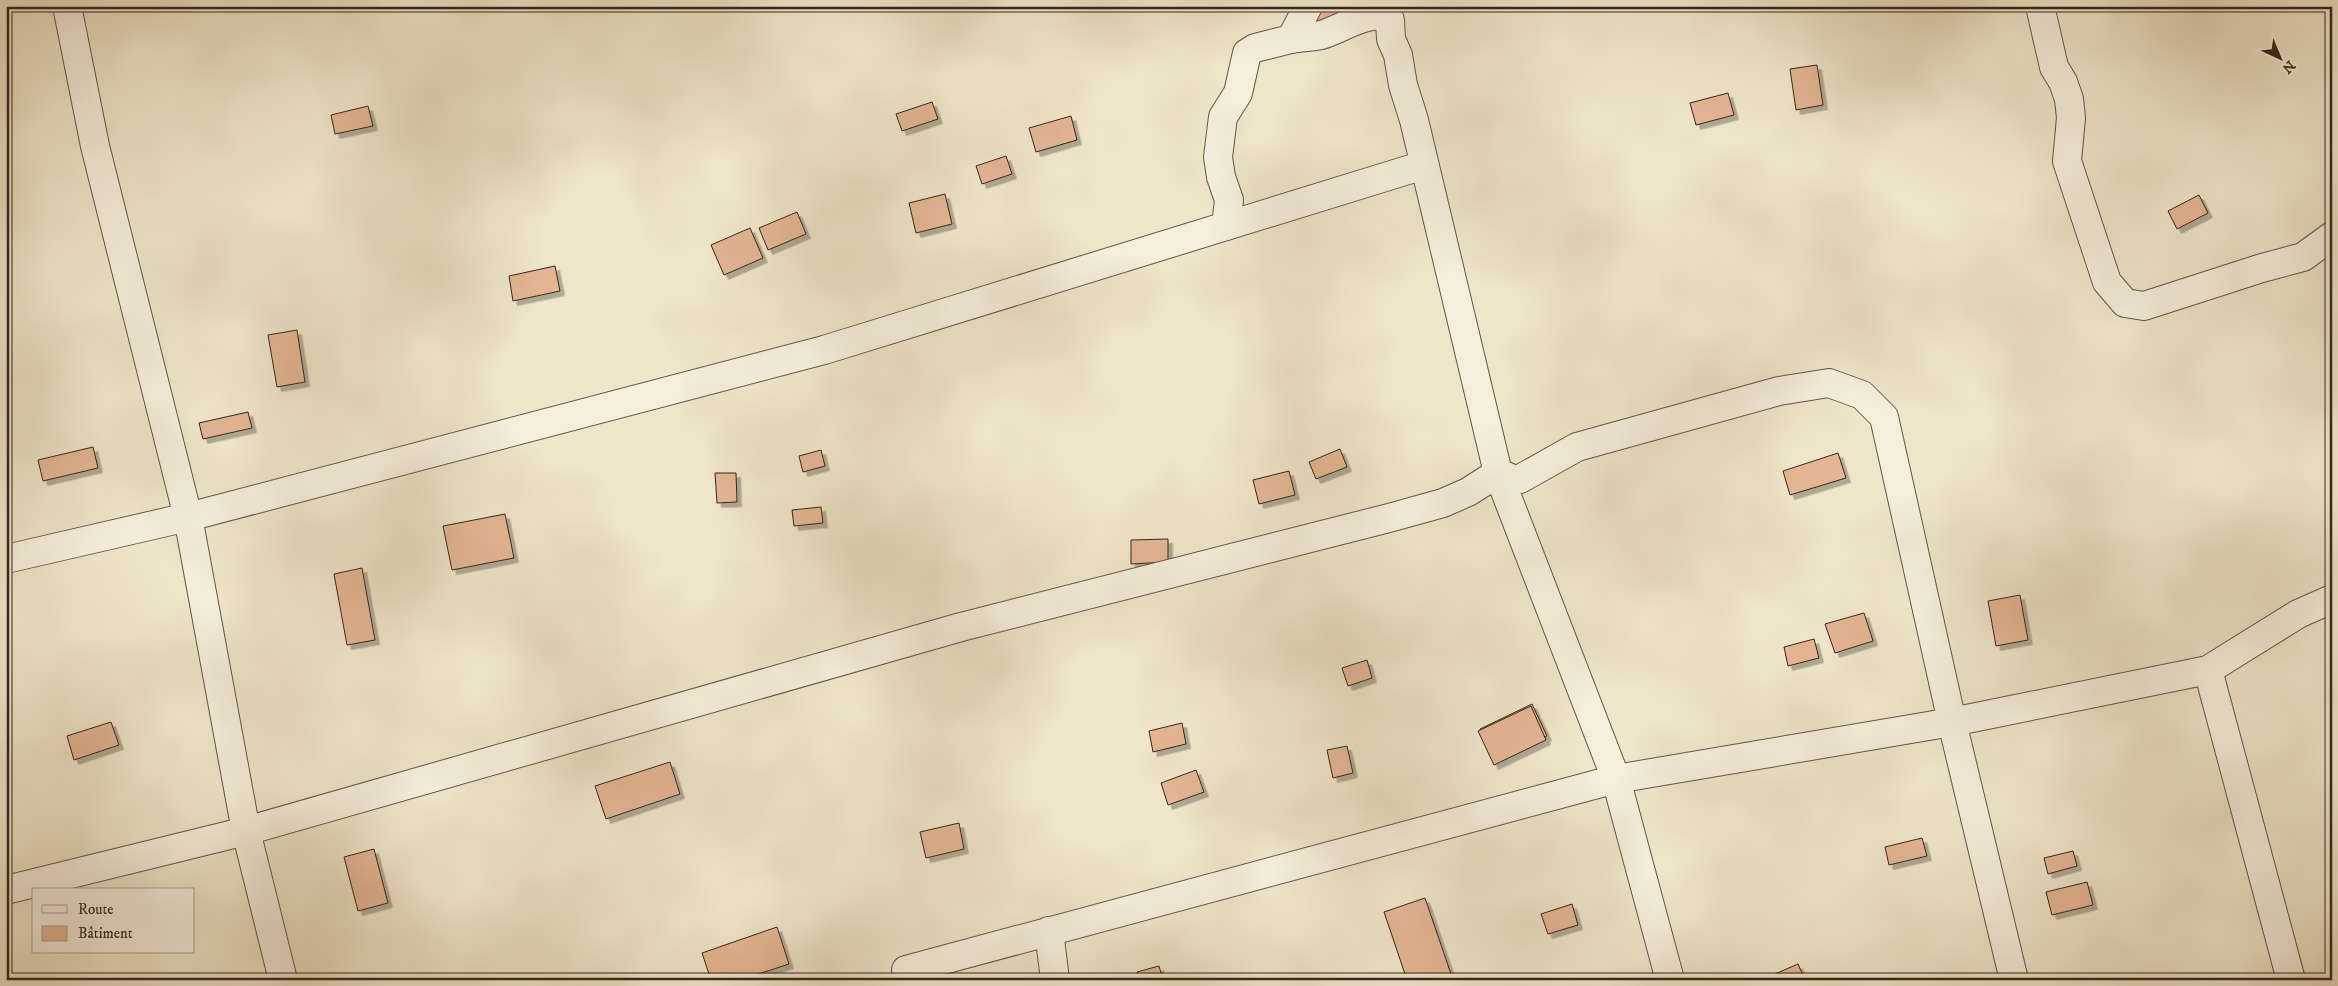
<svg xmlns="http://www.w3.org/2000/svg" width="2338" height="986" font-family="'IM FELL DW Pica',serif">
<defs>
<filter id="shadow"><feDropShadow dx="4.5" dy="4.5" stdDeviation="0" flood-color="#0004"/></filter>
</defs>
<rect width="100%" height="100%" fill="#efe5c9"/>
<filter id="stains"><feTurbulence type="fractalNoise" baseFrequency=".004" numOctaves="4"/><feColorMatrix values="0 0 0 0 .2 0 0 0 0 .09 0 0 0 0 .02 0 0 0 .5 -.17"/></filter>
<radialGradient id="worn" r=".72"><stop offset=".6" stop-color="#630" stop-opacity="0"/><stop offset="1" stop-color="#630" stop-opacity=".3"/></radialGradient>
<!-- building -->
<g fill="#e5b593" stroke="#32271c" filter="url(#shadow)">
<polygon points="1320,6 1339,6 1345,17 1319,32 1308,13"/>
<polygon points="1817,65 1823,105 1796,110 1790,69"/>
<polygon points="1728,93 1734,115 1696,125 1690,103"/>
<polygon points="932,102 938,119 902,131 896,114"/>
<polygon points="368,106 373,126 335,134 331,115"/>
<polygon points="1071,116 1077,140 1036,152 1029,128"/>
<polygon points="1006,156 1012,174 982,184 976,166"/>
<polygon points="945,194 952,224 916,233 909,203"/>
<polygon points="2199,195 2208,213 2177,229 2168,211"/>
<polygon points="797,212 806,234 768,250 759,228"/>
<polygon points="750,228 763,258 724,275 711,245"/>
<polygon points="555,266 560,291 513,301 509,276"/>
<polygon points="297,330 305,382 277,387 268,335"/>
<polygon points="248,412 252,428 203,439 199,423"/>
<polygon points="93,447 98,468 43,481 38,460"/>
<polygon points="1340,449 1347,467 1316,479 1309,462"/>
<polygon points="821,450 825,466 803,472 799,456"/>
<polygon points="1838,453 1846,478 1790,495 1783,471"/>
<polygon points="1289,471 1295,495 1259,504 1253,480"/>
<polygon points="715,473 736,473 737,502 717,503"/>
<polygon points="821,507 823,523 794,526 792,510"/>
<polygon points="505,514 514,558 452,570 443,526"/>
<polygon points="1168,539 1168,562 1131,564 1131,540"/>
<polygon points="362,568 375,640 347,645 334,574"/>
<polygon points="2020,595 2028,640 1996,646 1988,601"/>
<polygon points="1864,613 1873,641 1835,653 1825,624"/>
<polygon points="1814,639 1819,658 1788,666 1784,647"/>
<polygon points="1367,660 1372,678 1348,686 1342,668"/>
<polygon points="1532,704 1547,736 1495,760 1480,729"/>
<polygon points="1531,706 1546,740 1494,765 1478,731"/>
<polygon points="111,722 119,745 74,760 67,736"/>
<polygon points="1182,723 1186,744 1153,752 1149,731"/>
<polygon points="1347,746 1353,773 1333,778 1327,750"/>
<polygon points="670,762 680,794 606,819 595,786"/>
<polygon points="1196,770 1204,792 1168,805 1161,783"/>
<polygon points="959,823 964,849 926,858 920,832"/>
<polygon points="1922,838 1927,856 1889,865 1885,847"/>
<polygon points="374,849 388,903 358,911 344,857"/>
<polygon points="2073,851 2077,866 2048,874 2044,858"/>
<polygon points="2087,882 2093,905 2052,915 2046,892"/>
<polygon points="1425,898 1451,974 1435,980 1407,980 1384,912"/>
<polygon points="1572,904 1578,925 1548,934 1541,914"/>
<polygon points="777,927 789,964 740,980 711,980 702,953"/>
<polygon points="1798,964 1805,980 1777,980 1775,974"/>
<polygon points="1159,966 1163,980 1139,980 1137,972"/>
</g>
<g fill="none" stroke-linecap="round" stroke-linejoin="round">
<!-- street casing -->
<g stroke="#615647" stroke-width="30">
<g id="street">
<polyline points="67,6 95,146 188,517 246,831 283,980"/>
<polyline points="2040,6 2054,67 2063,82 2069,99 2071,118 2067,161 2107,282 2125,303 2144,306 2262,268 2303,257 2332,236"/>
<path d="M1291 39C1301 37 1312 37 1321 35 1340 30 1374 6 1390 20L1391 39 1398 55 1403 85 1414 120 1498 473 1616 779 1670 980"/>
<polyline points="1226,226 1229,200 1221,177 1218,157 1223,117 1238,93 1247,53 1255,48 1291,39 1308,6"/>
<polyline points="6,559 188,517 824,350 1424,165"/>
<polyline points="2208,670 2291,980"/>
<polyline points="6,890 246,831 961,627 1389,518 1443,503 1468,492 1498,473 1513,479 1520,479 1577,447 1779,391 1829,383 1862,395 1884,417 1952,722 2014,980"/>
<polyline points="1049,931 1055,980"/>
<polyline points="906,970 1616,779 1952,722 2208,670 2298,614 2332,599"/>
</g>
</g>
<!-- street -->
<use href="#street" stroke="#f5eedc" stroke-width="28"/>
</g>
<!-- margin -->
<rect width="2338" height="986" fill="none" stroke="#efe5c9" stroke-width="25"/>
<rect x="8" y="8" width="2323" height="971" fill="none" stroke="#32271c" stroke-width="2.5"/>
<rect x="12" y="12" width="2313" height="961" fill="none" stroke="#32271c"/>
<!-- legend -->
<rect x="32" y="888" width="162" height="65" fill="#f5eedc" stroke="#a79e8f"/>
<rect x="42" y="905" width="25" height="8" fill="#f5eedc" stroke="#a79e8f"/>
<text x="78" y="914" font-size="15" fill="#32271c">Route</text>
<rect x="42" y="926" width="25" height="15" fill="#e5b593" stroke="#a79e8f"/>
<text x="78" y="938" font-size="15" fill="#32271c">Bâtiment</text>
<!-- north arrow -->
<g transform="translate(2280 58) rotate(136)" stroke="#f5eedc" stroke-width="4" paint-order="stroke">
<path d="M0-4L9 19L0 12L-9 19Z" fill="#32271c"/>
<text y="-8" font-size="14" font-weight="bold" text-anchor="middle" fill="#32271c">N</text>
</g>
<rect width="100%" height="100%" filter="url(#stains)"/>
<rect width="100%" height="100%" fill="url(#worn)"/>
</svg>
